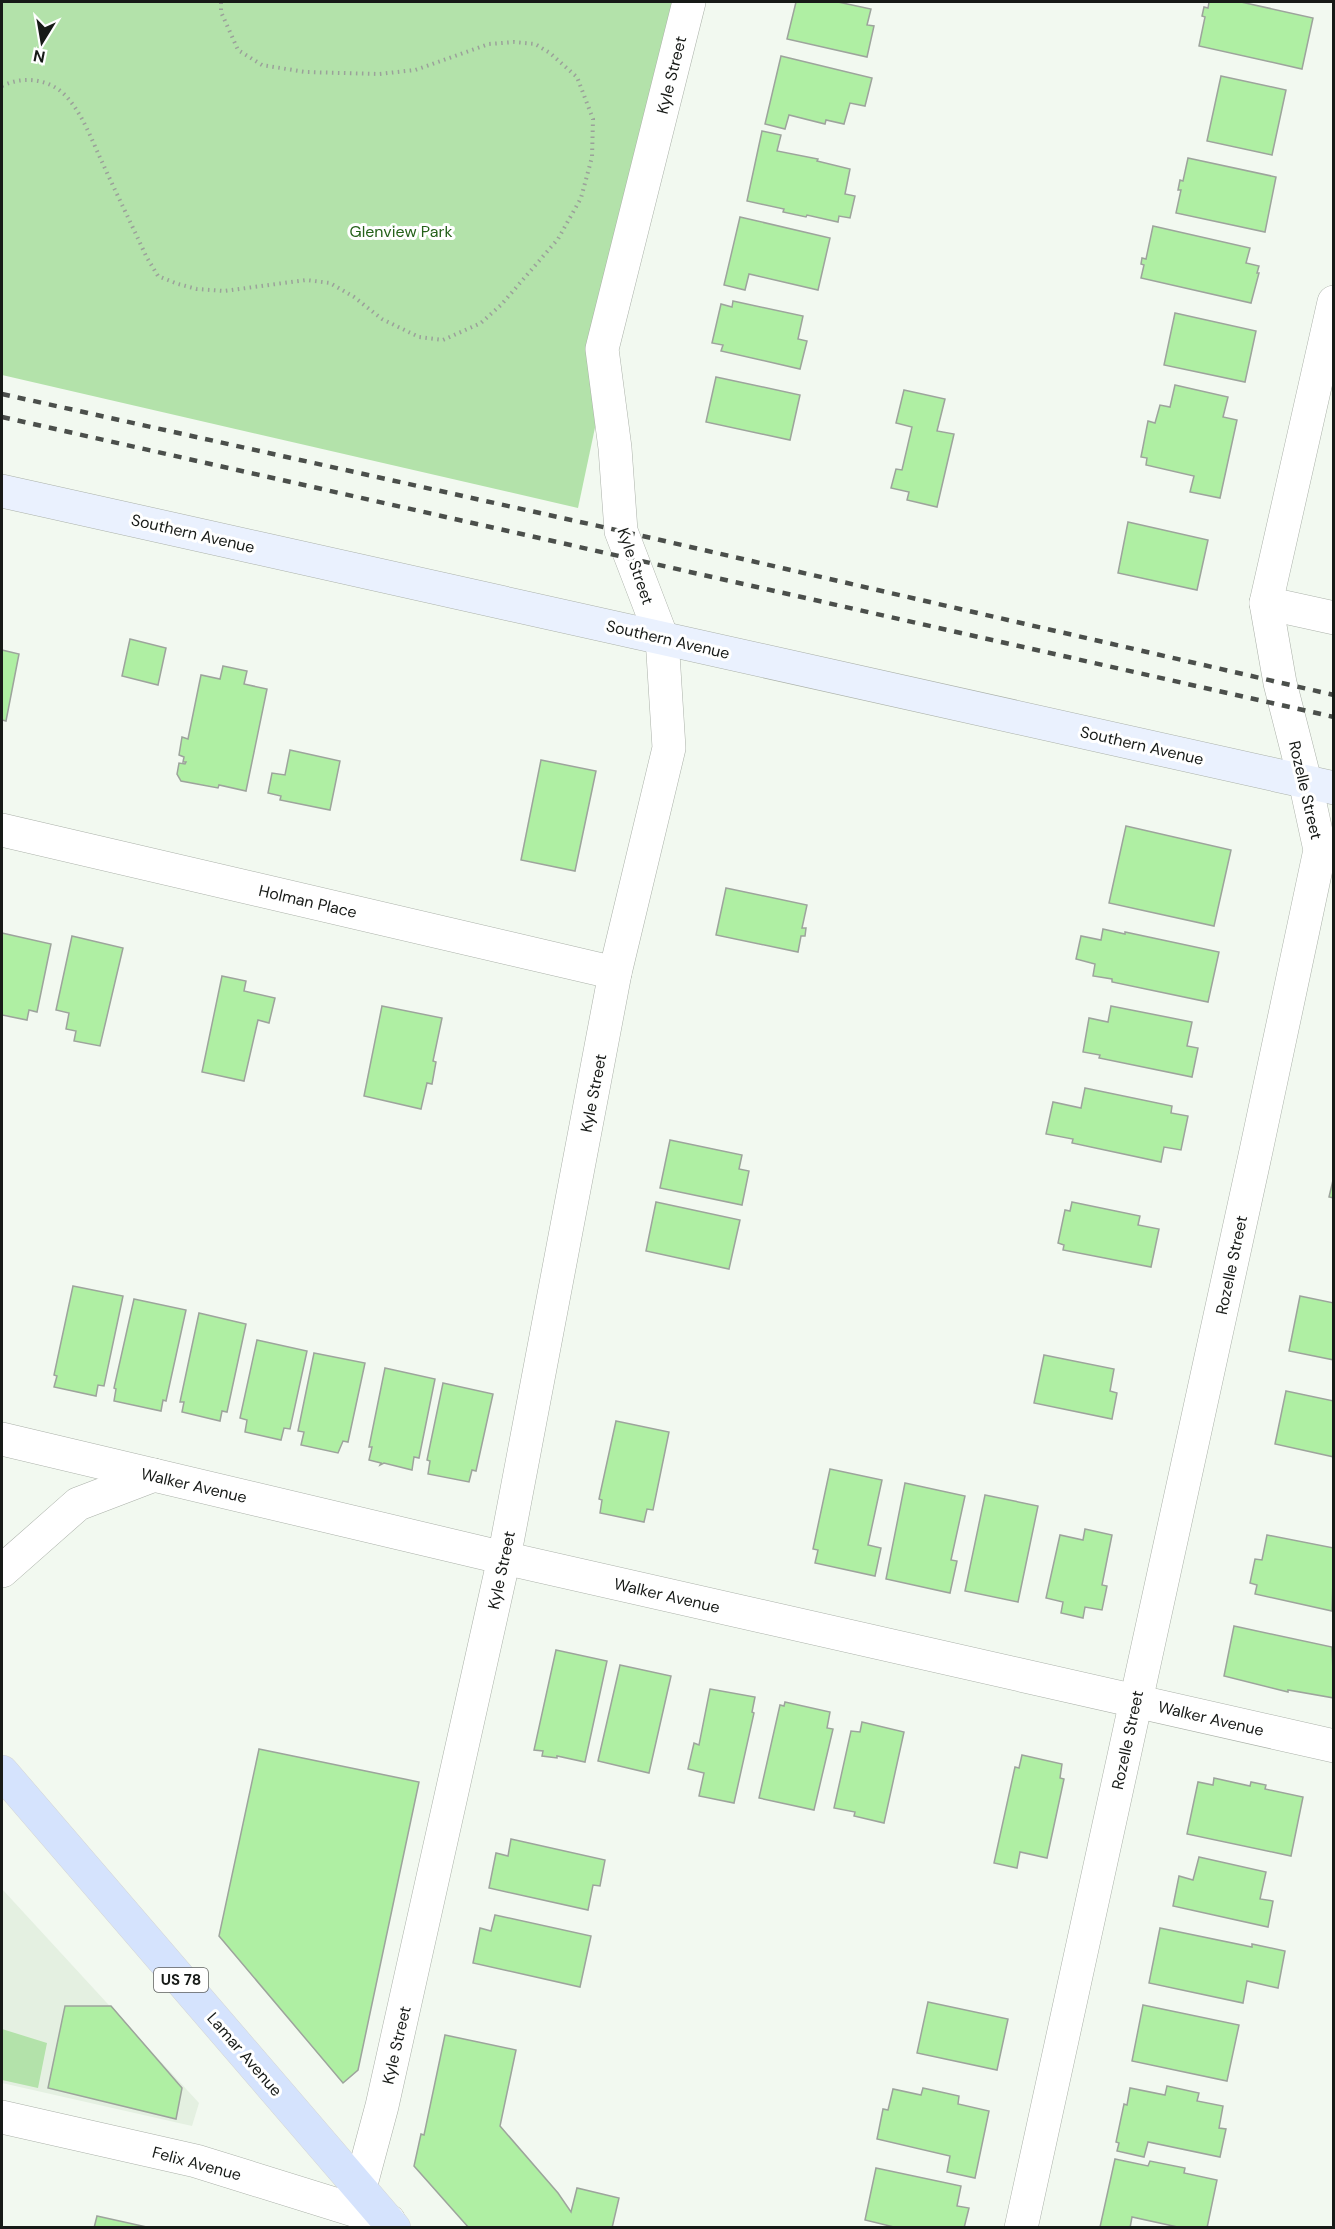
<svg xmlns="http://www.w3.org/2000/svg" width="1335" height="2229" font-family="'DM Sans',sans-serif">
<rect width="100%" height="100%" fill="#f2f9f0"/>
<!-- built -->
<polygon fill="#e4f0e1" points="2,1889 199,2103 192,2126 2,2083"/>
<!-- green -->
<g fill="#b3e2aa">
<polygon points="2,2 685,2 578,508 2,375"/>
<polygon points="2,2029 47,2043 38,2088 2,2080"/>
</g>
<!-- building -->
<g fill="#afefa3" stroke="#9da49c" stroke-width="1.5">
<polygon points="796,2 838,2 871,9 867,25 874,26 867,57 787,39"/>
<polygon points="1209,2 1241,2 1313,18 1302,69 1199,46 1205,17 1202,16 1204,7 1208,8"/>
<polygon points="781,56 872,78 865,106 850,103 844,124 826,120 825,124 789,115 785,129 765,124"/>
<polygon points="1221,76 1286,90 1272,155 1207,141"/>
<polygon points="762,131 781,135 777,151 818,159 817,161 850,169 845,194 855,196 850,218 839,216 838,222 807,215 806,217 783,212 784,209 747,201"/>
<polygon points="1188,158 1276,177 1265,232 1176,213 1181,190 1178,190 1180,180 1183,181"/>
<polygon points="740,217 830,238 818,290 749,274 745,290 724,285"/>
<polygon points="1153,226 1250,248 1246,263 1259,266 1257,273 1259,273 1251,303 1141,278 1144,265 1141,264 1142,258 1146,259"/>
<polygon points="733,301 803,316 798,339 807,341 800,369 721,351 723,345 712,343 721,304 732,307"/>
<polygon points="1175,313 1256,331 1245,382 1164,365"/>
<polygon points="716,377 800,395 790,440 706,422"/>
<polygon points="1175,385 1228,397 1223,417 1237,420 1220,498 1190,492 1194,476 1146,465 1147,458 1141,457 1148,421 1155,423 1160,405 1170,407"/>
<polygon points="904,390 945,399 937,431 954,434 937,507 907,500 909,492 891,488 896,469 902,470 912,427 896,423"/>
<polygon points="1128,522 1208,540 1197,590 1118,573"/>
<polygon points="130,639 166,648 158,685 122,676"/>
<polygon points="2,650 19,654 6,721 2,720"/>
<polygon points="223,666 247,671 244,684 267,689 246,791 219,785 218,788 181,781 177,774 179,763 185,764 186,762 183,762 184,757 179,755 182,737 188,739 201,675 220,679"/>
<polygon points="290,750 340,761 330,810 280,800 281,796 268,793 272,773 285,775"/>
<polygon points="541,760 596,771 575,871 521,860"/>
<polygon points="1126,826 1231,850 1214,926 1109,903"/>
<polygon points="726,888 807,905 802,928 806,928 805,936 801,936 798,952 716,935"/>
<polygon points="1103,929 1125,934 1125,932 1219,952 1208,1002 1112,982 1112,979 1093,976 1095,964 1076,959 1081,936 1101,940"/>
<polygon points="2,933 51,944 37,1012 29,1010 27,1020 2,1015"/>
<polygon points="72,936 123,948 100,1046 74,1041 76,1031 66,1029 69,1013 56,1010"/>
<polygon points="222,976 246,981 244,991 275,998 269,1023 258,1020 244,1081 202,1072"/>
<polygon points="382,1006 442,1018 433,1061 436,1062 432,1084 427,1083 421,1109 364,1096"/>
<polygon points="1111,1006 1192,1022 1187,1046 1198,1048 1192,1077 1099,1058 1100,1055 1083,1052 1089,1018 1108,1022"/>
<polygon points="1085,1088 1172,1106 1171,1113 1188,1116 1181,1150 1164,1147 1161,1162 1072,1143 1073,1139 1046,1134 1053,1102 1081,1108"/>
<polygon points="670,1140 742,1155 739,1169 749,1171 742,1205 660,1188"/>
<polygon points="1334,1176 1334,1198 1329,1197"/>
<polygon points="656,1202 740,1220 729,1269 646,1251"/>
<polygon points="1072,1202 1140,1216 1138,1225 1159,1229 1151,1267 1063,1250 1064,1245 1058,1243 1065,1210 1070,1211"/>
<polygon points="73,1286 123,1296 104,1386 98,1385 96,1396 54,1387 57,1376 54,1375"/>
<polygon points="1300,1296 1334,1303 1334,1360 1289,1351"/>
<polygon points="134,1299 186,1310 166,1401 163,1400 161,1411 114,1401 116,1389 114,1388"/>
<polygon points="199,1313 246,1324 227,1412 222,1411 220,1421 182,1412 184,1402 180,1402"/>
<polygon points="257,1340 307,1351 290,1429 284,1428 281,1440 245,1432 247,1420 240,1418"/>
<polygon points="314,1353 365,1363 348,1442 343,1441 338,1453 301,1445 304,1432 298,1431"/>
<polygon points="1044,1355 1114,1369 1110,1391 1117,1393 1112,1419 1034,1403"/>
<polygon points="385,1368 435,1379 419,1458 414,1457 412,1470 384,1463 380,1465 381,1463 369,1460 372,1447 369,1447"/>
<polygon points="443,1383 493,1394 476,1471 472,1470 469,1482 428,1474 430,1461 427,1460"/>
<polygon points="1286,1391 1334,1401 1334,1457 1275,1444"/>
<polygon points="616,1421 669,1432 653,1510 647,1509 644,1522 600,1513 602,1500 599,1499"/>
<polygon points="830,1469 882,1480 868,1545 881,1548 875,1576 815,1563 818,1550 813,1549"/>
<polygon points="905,1483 965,1496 951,1560 957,1561 950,1593 886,1579"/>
<polygon points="985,1495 1038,1506 1018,1602 965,1591"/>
<polygon points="1085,1529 1112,1535 1102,1585 1107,1586 1102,1610 1085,1607 1083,1618 1061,1613 1063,1602 1046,1598 1060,1535 1083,1540"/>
<polygon points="1267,1535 1334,1548 1332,1611 1255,1594 1257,1585 1250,1583 1255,1559 1262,1560"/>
<polygon points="1234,1626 1332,1647 1334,1698 1288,1690 1288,1692 1224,1676"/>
<polygon points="556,1650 607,1661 585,1762 557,1756 557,1758 542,1756 543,1751 534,1750"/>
<polygon points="620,1665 671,1676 649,1773 598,1761"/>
<polygon points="710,1689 755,1697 752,1712 754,1713 734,1803 699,1796 704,1773 688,1769 694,1743 699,1745"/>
<polygon points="785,1702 830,1712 827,1728 833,1729 814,1810 759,1798 780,1705 784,1706"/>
<polygon points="862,1722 904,1732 884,1823 854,1816 855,1812 834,1808 851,1731 860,1732"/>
<polygon points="259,1749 419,1782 358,2070 343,2083 219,1936"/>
<polygon points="1022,1755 1062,1764 1060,1778 1064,1779 1047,1858 1020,1852 1017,1868 994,1863 1015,1767 1019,1768"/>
<polygon points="1214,1778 1250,1786 1251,1782 1266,1785 1265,1789 1303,1797 1291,1856 1187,1834 1198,1782 1213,1785"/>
<polygon points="511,1839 605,1860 600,1886 593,1885 588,1910 489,1888 496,1853 508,1856"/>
<polygon points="1199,1857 1266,1872 1260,1899 1273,1901 1268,1927 1173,1906 1179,1876 1193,1880"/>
<polygon points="495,1915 591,1936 580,1987 473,1963 480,1928 491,1931"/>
<polygon points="1160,1928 1252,1947 1252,1944 1285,1951 1278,1988 1247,1981 1243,2003 1149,1983"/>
<polygon points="928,2002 1008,2019 997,2070 917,2053"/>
<polygon points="1143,2005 1239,2025 1227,2081 1132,2061"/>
<polygon points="65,2006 111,2006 182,2088 176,2119 48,2088"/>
<polygon points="445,2035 516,2050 500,2126 558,2193 571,2212 577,2188 619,2198 612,2228 469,2228 414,2166 421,2134 424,2135"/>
<polygon points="1167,2086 1199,2093 1197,2101 1223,2106 1219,2128 1226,2129 1220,2157 1148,2142 1144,2157 1117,2151 1119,2143 1116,2142 1124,2104 1127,2105 1130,2088 1165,2095"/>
<polygon points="923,2088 959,2096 958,2104 989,2111 975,2178 947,2172 950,2156 877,2139 883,2109 888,2110 893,2089 921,2095"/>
<polygon points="1115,2159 1148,2166 1150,2161 1185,2168 1184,2173 1217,2180 1207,2228 1182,2228 1132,2217 1130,2228 1100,2227"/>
<polygon points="876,2168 961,2186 957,2206 969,2208 964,2228 898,2228 865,2220"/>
<polygon points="97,2216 151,2228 94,2228"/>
</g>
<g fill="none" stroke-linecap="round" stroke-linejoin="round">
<!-- minor casing -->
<g stroke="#abb1a9" stroke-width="34">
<g id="minor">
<polyline points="1266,603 1334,618"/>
<polyline points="2,830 615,973"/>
<polyline points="2,1439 504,1558 1334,1746"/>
<polyline points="2,1571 78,1504 154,1475"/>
<polyline points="2,2117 196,2161 389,2221 388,2228"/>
<polyline points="360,2188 382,2106 504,1558 615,973 669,748 662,638 621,531 615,448 602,349 689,2"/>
<polyline points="1021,2228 1256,1151 1320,850 1305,781 1280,683 1266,603 1334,302"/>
</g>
</g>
<!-- secondary casing -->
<g stroke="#abb1a9" stroke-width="34">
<polyline id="secondary" points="2,491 1334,788"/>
</g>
<!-- primary casing -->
<g stroke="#d5d6d5" stroke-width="34">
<polyline id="primary" points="2,1772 394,2228"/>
</g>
<!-- path -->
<path stroke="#9ba19a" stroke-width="4" stroke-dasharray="1.5 4.5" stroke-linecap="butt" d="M2 86C22 76 48 78 65 95 83 114 92 141 103 164 117 195 132 225 146 256L158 276 178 284 197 289 224 291 306 280 330 283 354 297 382 319 419 337 443 340 481 323 501 305 558 239 581 198 592 157 593 119 577 77 550 53 535 44 514 42 489 44 415 70 379 74 305 72 262 65 238 50 221 12V2"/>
<!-- minor -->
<use href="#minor" stroke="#fff" stroke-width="33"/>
<!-- secondary -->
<use href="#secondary" stroke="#eaf1fe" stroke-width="33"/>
<!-- primary -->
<use href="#primary" stroke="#d5e3fd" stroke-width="33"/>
<!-- rail -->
<g stroke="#4b4f4b" stroke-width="4.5" stroke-dasharray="8 8" stroke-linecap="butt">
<polyline points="2,394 621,531 1334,695"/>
<polyline points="2,417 1334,717"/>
</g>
</g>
<g text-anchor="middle" stroke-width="6" stroke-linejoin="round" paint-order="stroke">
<!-- shield labels -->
<rect fill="#fff" stroke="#5d5f5d" stroke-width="1.5" x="154" y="1968" width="54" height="24" rx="4.5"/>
<g font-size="15" font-weight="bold" fill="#171a17">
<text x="181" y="1985">US 78</text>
</g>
<!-- street labels -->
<g font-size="16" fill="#171a17" stroke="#fff">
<text transform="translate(671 75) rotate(-76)" y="6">Kyle Street</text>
<text transform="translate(193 533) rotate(13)" y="6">Southern Avenue</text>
<text transform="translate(636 566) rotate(71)" y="6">Kyle Street</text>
<text transform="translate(668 639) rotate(13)" y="6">Southern Avenue</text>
<text transform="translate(1142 745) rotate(13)" y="6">Southern Avenue</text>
<text transform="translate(1306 790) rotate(77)" y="6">Rozelle Street</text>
<text transform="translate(308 901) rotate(13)" y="6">Holman Place</text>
<text transform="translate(593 1093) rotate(-79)" y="6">Kyle Street</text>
<text transform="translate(1231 1265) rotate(-78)" y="6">Rozelle Street</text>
<text transform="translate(194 1485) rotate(13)" y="6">Walker Avenue</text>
<text transform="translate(501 1570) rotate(-78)" y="6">Kyle Street</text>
<text transform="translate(667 1595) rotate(13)" y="6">Walker Avenue</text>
<text transform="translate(1211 1718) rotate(13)" y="6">Walker Avenue</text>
<text transform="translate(1127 1740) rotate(-78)" y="6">Rozelle Street</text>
<text transform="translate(396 2045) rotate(-77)" y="6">Kyle Street</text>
<text transform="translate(245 2054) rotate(49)" y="6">Lamar Avenue</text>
<text transform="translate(197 2163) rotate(15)" y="6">Felix Avenue</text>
</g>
<!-- park labels -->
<g font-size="16" fill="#25611a" stroke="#fff">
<text x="401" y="237">Glenview Park</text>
</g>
</g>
<!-- border -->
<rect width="1335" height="2229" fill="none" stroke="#171a17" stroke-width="6"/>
<!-- north arrow -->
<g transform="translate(42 42) rotate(191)" stroke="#ffffff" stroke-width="4.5" paint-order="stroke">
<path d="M0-4.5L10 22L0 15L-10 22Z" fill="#171a17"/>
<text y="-9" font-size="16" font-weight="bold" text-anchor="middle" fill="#171a17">N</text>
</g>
</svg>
